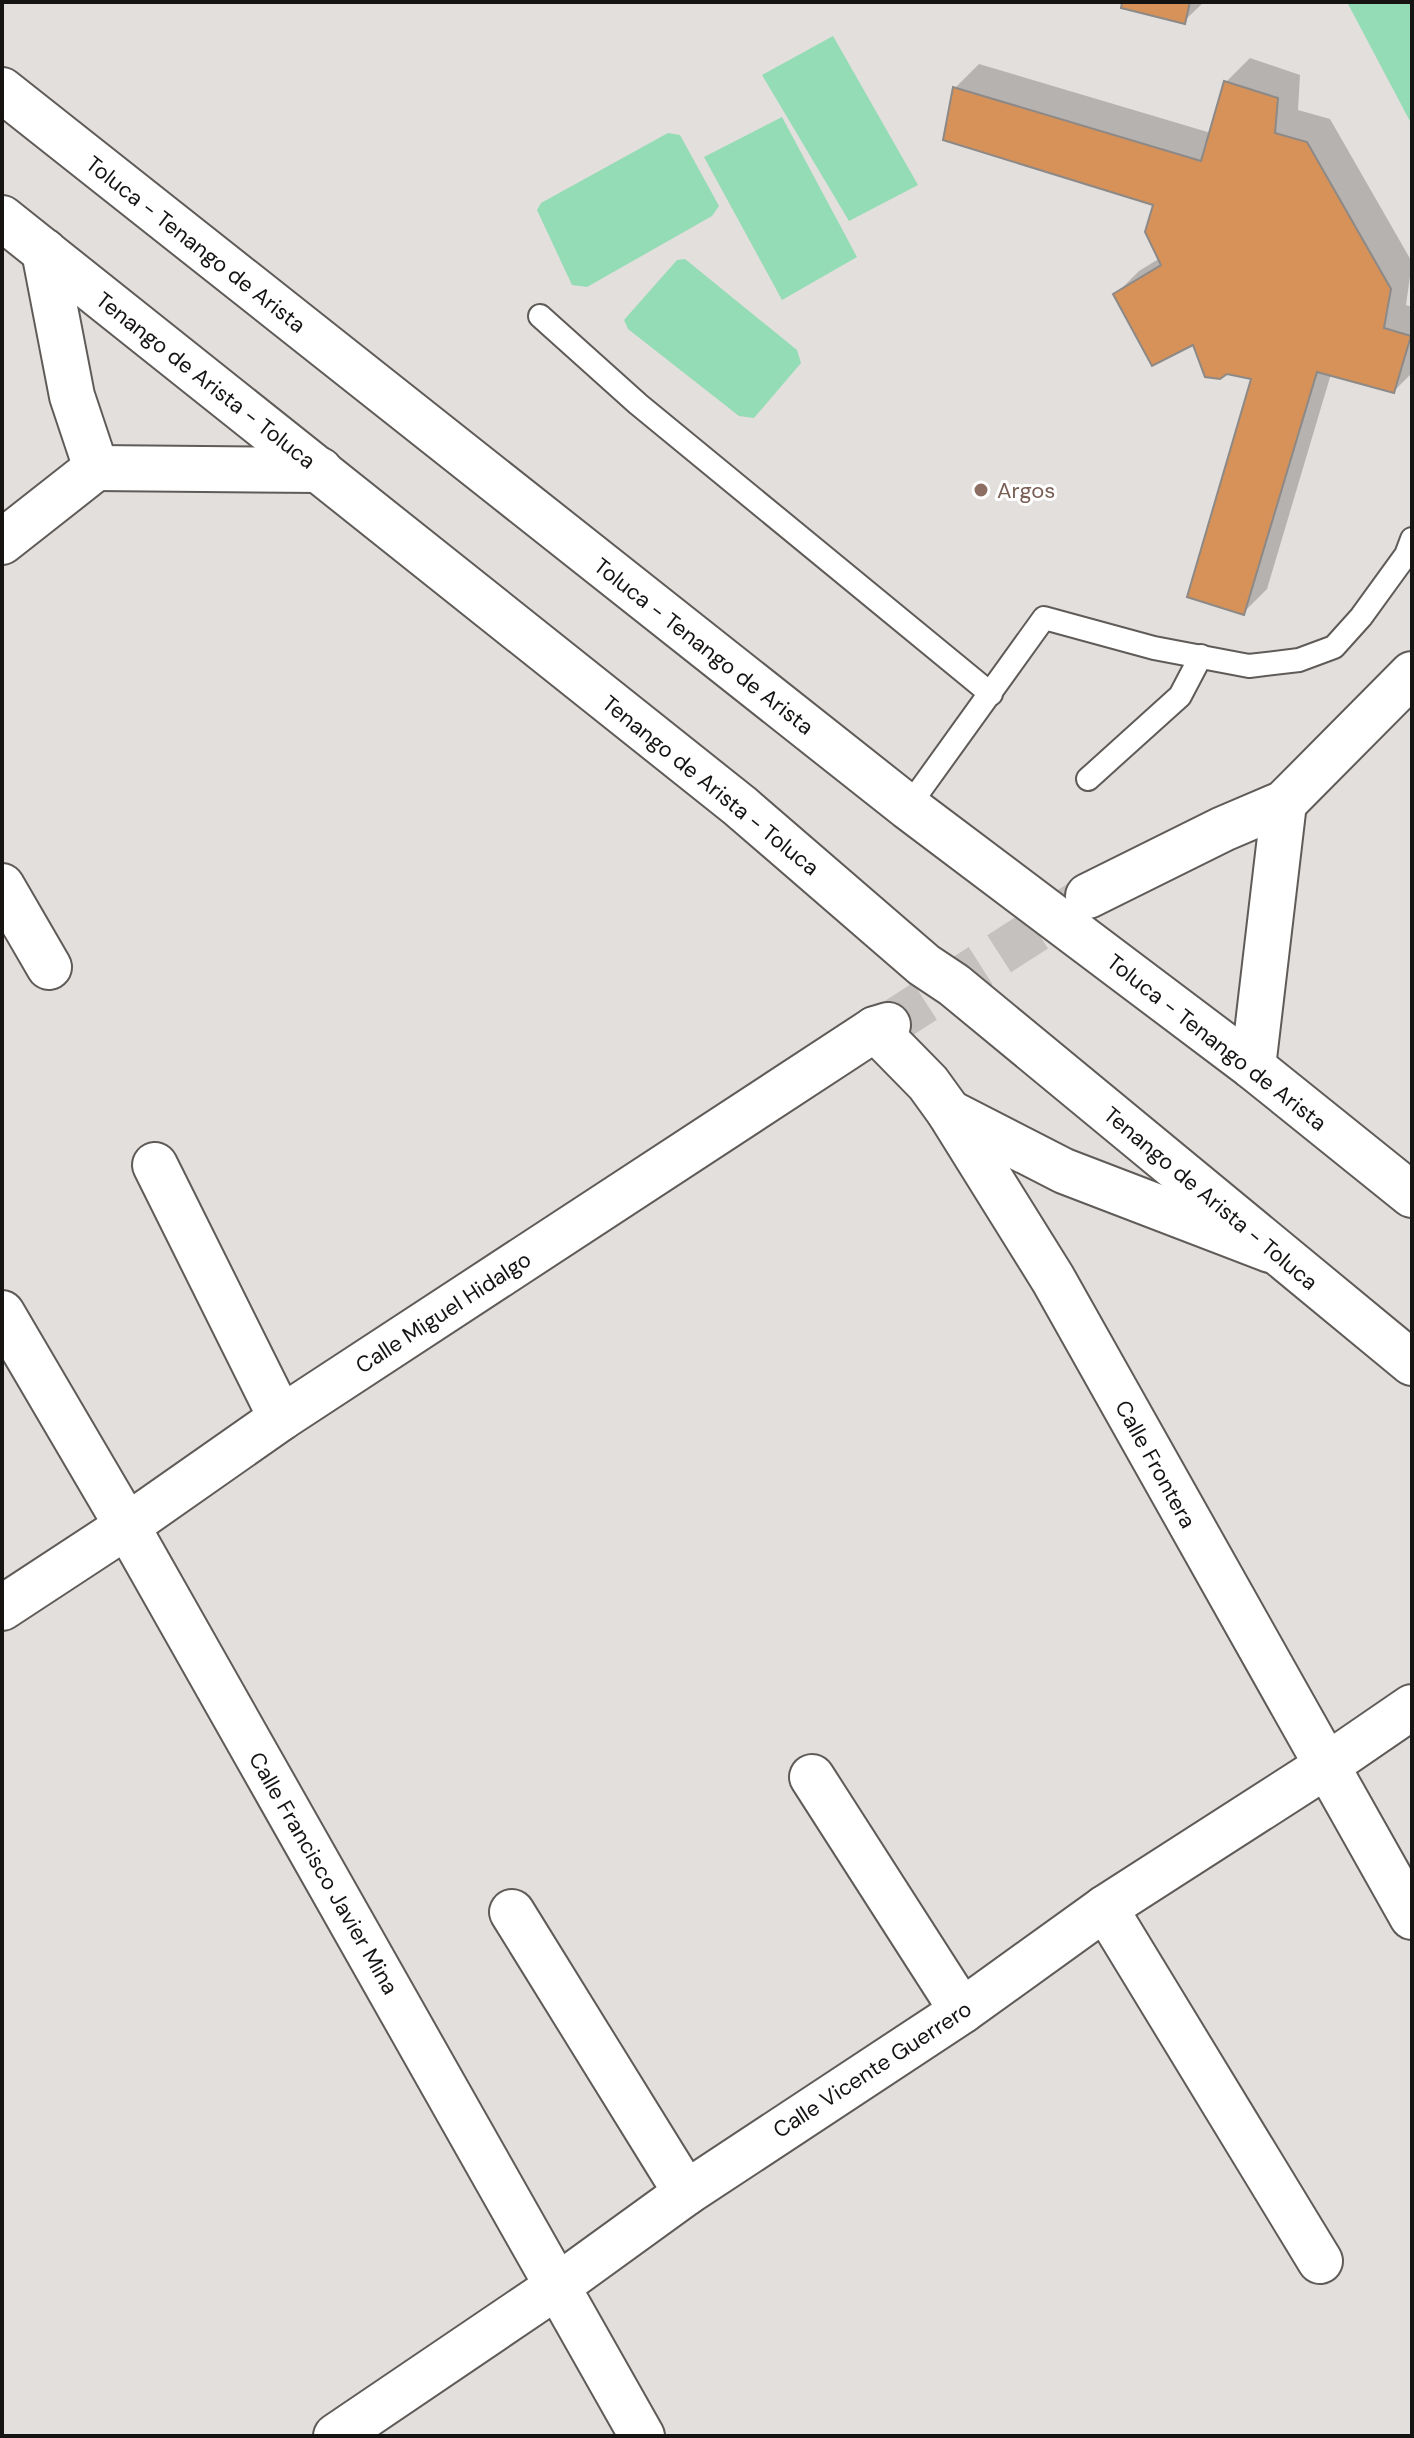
<svg xmlns="http://www.w3.org/2000/svg" width="1414" height="2438" font-family="'DM Sans',sans-serif">
<rect width="100%" height="100%" fill="#e3dfdc"/>
<!-- garden -->
<g fill="#94dcb5">
<polygon points="1347,2 1412,2 1412,125"/>
<polygon points="833,36 918,185 849,221 762,75"/>
<polygon points="782,117 857,257 782,300 704,157"/>
<polygon points="668,133 680,135 719,206 712,216 587,287 572,285 537,210 541,203"/>
<polygon points="685,259 797,350 801,363 754,418 739,416 628,329 624,320 677,260"/>
</g>
<!-- shadow -->
<g fill="#0003">
<polygon points="1124,2 1204,2 1184,21"/>
<polygon points="1250,58 1300,75 1298,110 1330,119 1412,262 1406,305 1412,307 1412,373 1394,391 1331,374 1267,589 1243,613 1253,377 1116,294 1139,271 1160,258 1155,204 945,138 955,88 979,64 1211,133 1226,82"/>
</g>
<!-- building -->
<g fill="#d79259" stroke="#8d8986" stroke-width="2">
<polygon points="1122,2 1190,2 1185,24 1121,8"/>
<polygon points="1224,81 1278,98 1275,133 1307,142 1391,289 1384,328 1411,336 1394,393 1317,372 1244,615 1187,597 1251,379 1227,374 1220,379 1205,377 1193,345 1152,366 1113,294 1161,265 1145,232 1153,205 943,140 953,87 1201,161"/>
</g>
<g fill="none" stroke-linecap="round" stroke-linejoin="round">
<!-- street-tunnel -->
<polyline stroke="#c4c1be" stroke-width="44" stroke-dasharray="44 22" stroke-linecap="butt" points="888,1025 1086,898"/>
<!-- lane casing -->
<g stroke="#5f5b58" stroke-width="26">
<g id="lane">
<polyline points="540,316 638,404 991,694"/>
<polyline points="1088,779 1180,696 1201,656"/>
<polyline points="908,807 1044,618 1154,648 1249,666 1299,660 1334,647 1361,617 1406,555 1412,539"/>
</g>
</g>
<!-- street casing -->
<g stroke="#5f5b58" stroke-width="48">
<g id="street">
<polyline points="44,251 72,396 96,468"/>
<polyline points="96,468 320,470"/>
<polyline points="2,542 96,468"/>
<polyline points="2,886 49,967"/>
<polyline points="1088,896 1223,829 1284,803 1412,674"/>
<polyline points="875,1029 928,1083 949,1112 1053,1279 1412,1917"/>
<polyline points="1253,1067 1284,803"/>
<polyline points="949,1112 1064,1171 1270,1250"/>
<polyline points="155,1165 281,1418"/>
<polyline points="2,1313 127,1526 642,2436"/>
<polyline points="2,1608 127,1526 281,1418 875,1029 888,1025"/>
<polyline points="812,1777 962,2011"/>
<polyline points="1105,1908 1320,2261"/>
<polyline points="512,1912 686,2193"/>
<polyline points="336,2436 559,2285 686,2193 962,2011 1105,1908 1326,1766 1412,1707"/>
</g>
</g>
<!-- highway casing -->
<g stroke="#5f5b58" stroke-width="48">
<g id="highway">
<polyline points="2,90 908,807 1253,1067 1412,1195"/>
<polyline points="2,218 740,806 924,965 954,985 1412,1363"/>
</g>
</g>
<!-- lane -->
<use href="#lane" stroke="#fff" stroke-width="22"/>
<!-- street -->
<use href="#street" stroke="#fff" stroke-width="44"/>
<!-- highway -->
<use href="#highway" stroke="#fff" stroke-width="44"/>
</g>
<!-- markers -->
<circle fill="#8d6e63" stroke="#fff" stroke-width="3" cx="981" cy="490" r="8"/>
<g text-anchor="middle" stroke-width="6" stroke-linejoin="round" paint-order="stroke">
<!-- street labels -->
<g font-size="22" fill="#161413" stroke="#fff">
<text transform="translate(196 244) rotate(38)" y="8">Toluca - Tenango de Arista</text>
<text transform="translate(206 380) rotate(38)" y="8">Tenango de Arista - Toluca</text>
<text transform="translate(704 646) rotate(38)" y="8">Toluca - Tenango de Arista</text>
<text transform="translate(711 785) rotate(39)" y="8">Tenango de Arista - Toluca</text>
<text transform="translate(1217 1042) rotate(38)" y="8">Toluca - Tenango de Arista</text>
<text transform="translate(1211 1198) rotate(40)" y="8">Tenango de Arista - Toluca</text>
<text transform="translate(443 1312) rotate(-33)" y="8">Calle Miguel Hidalgo</text>
<text transform="translate(1156 1464) rotate(61)" y="8">Calle Frontera</text>
<text transform="translate(324 1873) rotate(60)" y="8">Calle Francisco Javier Mina</text>
<text transform="translate(872 2069) rotate(-33)" y="8">Calle Vicente Guerrero</text>
</g>
<!-- education labels -->
<g font-size="22" fill="#785e54" stroke="#fff" text-anchor="start">
<text x="997" y="498">Argos</text>
</g>
</g>
<!-- border -->
<rect width="1414" height="2438" fill="none" stroke="#161413" stroke-width="8"/>
</svg>
